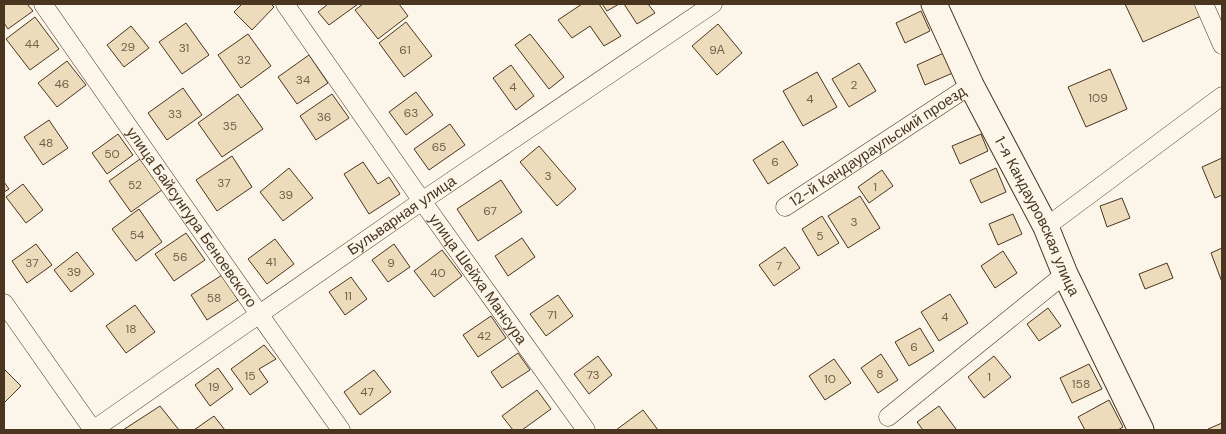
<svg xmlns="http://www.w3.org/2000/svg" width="1226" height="434" font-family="'DM Sans',sans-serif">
<rect width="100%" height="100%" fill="#fbf6e9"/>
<!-- building -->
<g fill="#ecdcbc" stroke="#4a3520">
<polygon points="4,4 27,4 33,11 8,29 4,23"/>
<polygon points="242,4 271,4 274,7 252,30 234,12"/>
<polygon points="328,4 358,4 329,25 318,12"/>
<polygon points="363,4 399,4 408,16 378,39 355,10"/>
<polygon points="582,4 599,4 621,36 604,46 590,26 572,38 558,20"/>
<polygon points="602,4 619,4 607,11"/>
<polygon points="624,4 648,4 655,13 637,24"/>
<polygon points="1125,4 1196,4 1201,16 1143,42"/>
<polygon points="921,11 930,31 905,43 896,23"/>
<polygon points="35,17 59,49 30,70 6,39"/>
<polygon points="406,22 432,56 404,77 379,43"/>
<polygon points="186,23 209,55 182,74 159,42"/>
<polygon points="718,24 742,53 717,75 692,46"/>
<polygon points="131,26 149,48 124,67 107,45"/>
<polygon points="248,34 271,66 241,88 218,55"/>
<polygon points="530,34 564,77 549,89 515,45"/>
<polygon points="946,52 955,72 925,85 917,65"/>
<polygon points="309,55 328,83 297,104 278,77"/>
<polygon points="67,61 86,85 57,107 38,83"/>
<polygon points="859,63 876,91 849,107 832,79"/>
<polygon points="511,65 534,96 516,110 493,78"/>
<polygon points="1110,69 1127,109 1086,127 1068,87"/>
<polygon points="817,72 837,107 803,126 783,91"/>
<polygon points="183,88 202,115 167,140 148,113"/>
<polygon points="416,92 433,115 406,135 389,112"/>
<polygon points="238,94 263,129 222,157 198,123"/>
<polygon points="332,94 349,118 316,140 300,116"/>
<polygon points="49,120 68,148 43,165 24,137"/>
<polygon points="450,124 465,145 429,170 414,149"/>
<polygon points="118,134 133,155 107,174 92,153"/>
<polygon points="981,134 988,151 960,164 952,146"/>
<polygon points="783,141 798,165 768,184 753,160"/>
<polygon points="539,146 576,189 557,206 520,162"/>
<polygon points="232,156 252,187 217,211 196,180"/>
<polygon points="1222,158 1222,195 1215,198 1202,167"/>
<polygon points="140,159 162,190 131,212 109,181"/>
<polygon points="363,162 378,184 389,177 400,194 369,214 344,174"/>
<polygon points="289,168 313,198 283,221 260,192"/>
<polygon points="996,168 1006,192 981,203 970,180"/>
<polygon points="882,170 893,186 869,203 858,187"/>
<polygon points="501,180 522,212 478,241 457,209"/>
<polygon points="4,182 9,189 4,192"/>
<polygon points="23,184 43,210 26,223 6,197"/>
<polygon points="860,196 880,228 848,248 828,216"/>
<polygon points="1122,198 1130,218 1107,227 1100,206"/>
<polygon points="139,209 162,242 136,261 112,229"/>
<polygon points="1013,214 1022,234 998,245 989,224"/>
<polygon points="822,216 839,243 818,256 802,229"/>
<polygon points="186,233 205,260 174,281 155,254"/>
<polygon points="522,238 535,257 508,276 495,256"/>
<polygon points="275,239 294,264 267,284 248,259"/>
<polygon points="36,244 52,265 27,283 12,261"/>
<polygon points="394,244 410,267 388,282 372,260"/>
<polygon points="785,247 800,268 774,286 759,265"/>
<polygon points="1222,248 1222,282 1211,253"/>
<polygon points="442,250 462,276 434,297 414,271"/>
<polygon points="1003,251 1017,273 995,288 981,266"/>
<polygon points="77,252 94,274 71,292 54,270"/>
<polygon points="1167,263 1173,278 1145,289 1139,274"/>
<polygon points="222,275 238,300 207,320 191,295"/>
<polygon points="351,277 367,299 345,315 329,292"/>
<polygon points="950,294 968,323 939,341 921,312"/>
<polygon points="558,295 573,316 546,336 530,314"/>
<polygon points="135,305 155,332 126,353 106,326"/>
<polygon points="1048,308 1061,326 1039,341 1027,324"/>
<polygon points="491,316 506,338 478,357 463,335"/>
<polygon points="920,328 934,351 909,366 895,342"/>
<polygon points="264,345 276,359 259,369 268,382 250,395 231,369"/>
<polygon points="518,353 530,370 502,388 491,372"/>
<polygon points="881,354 898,380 878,393 861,368"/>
<polygon points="598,356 612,375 589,394 574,374"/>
<polygon points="994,356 1011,377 984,398 968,377"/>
<polygon points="834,359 851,383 825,400 809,376"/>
<polygon points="1089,364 1102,389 1072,403 1060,378"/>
<polygon points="218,368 233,389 210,406 195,385"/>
<polygon points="4,369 21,386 4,403"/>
<polygon points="374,370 391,392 360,415 344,392"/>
<polygon points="537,390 551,409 522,430 513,430 502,416"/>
<polygon points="1109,400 1123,427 1118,430 1085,430 1078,417"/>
<polygon points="160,406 179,430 123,430"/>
<polygon points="939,406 956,429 955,430 923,430 917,422"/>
<polygon points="643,410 658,430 616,430"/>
<polygon points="214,416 225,430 194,430"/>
<polygon points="1222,423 1222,430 1209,430 1208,429"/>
</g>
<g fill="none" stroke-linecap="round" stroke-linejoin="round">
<!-- street casing -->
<g stroke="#4a3520" stroke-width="19">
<g id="street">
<path id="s1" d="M43 4 259 314 341 430"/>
<path id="s2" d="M285 4 422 201 586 430"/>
<polyline points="1204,4 1222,45"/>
<path id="s3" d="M785 207 971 85"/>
<polyline points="1046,227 1222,96"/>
<polyline points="4,303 93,430"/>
<polyline points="888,417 1065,274"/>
<path id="s4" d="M93 430 422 201 713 4"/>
</g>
</g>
<!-- secondary casing -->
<g stroke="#4a3520" stroke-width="27">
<g id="secondary">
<path id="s5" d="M934 4 971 85 1046 227 1065 274 1141 430"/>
</g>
</g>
<!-- street -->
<use href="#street" stroke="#fbf6e9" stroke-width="18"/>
<!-- secondary -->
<use href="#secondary" stroke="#fbf6e9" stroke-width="25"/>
</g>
<g text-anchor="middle" stroke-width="4" stroke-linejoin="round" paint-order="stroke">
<!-- number labels -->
<g font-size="12" fill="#725f47">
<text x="32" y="48">44</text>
<text x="128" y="51">29</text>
<text x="184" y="52">31</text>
<text x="405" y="54">61</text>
<text x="717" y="54">9А</text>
<text x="244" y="64">32</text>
<text x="303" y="84">34</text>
<text x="62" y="88">46</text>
<text x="854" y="89">2</text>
<text x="513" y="91">4</text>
<text x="1098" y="102">109</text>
<text x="810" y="103">4</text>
<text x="411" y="117">63</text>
<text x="175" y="118">33</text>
<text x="324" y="121">36</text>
<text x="230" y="130">35</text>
<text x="46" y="147">48</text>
<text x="439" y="151">65</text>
<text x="112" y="158">50</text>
<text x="775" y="166">6</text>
<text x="548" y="180">3</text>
<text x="224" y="187">37</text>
<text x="135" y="189">52</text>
<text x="875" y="191">1</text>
<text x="286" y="199">39</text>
<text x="490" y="215">67</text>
<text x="854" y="226">3</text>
<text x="137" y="239">54</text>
<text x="820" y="240">5</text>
<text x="180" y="261">56</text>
<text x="271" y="266">41</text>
<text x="32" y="267">37</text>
<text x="391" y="267">9</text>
<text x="779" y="270">7</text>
<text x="74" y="276">39</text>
<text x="438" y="277">40</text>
<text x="348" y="300">11</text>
<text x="214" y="302">58</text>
<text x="552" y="319">71</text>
<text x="945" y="321">4</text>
<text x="131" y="333">18</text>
<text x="484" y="340">42</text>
<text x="914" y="351">6</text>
<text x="880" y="378">8</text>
<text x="593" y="379">73</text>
<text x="250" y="380">15</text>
<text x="989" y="381">1</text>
<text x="830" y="383">10</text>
<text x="1081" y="388">158</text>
<text x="214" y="391">19</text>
<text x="367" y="396">47</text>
</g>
<!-- street labels -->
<g font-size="15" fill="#4a3520" stroke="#fbf6e9">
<text dy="5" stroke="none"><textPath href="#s3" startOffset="111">12-й Кандаураульский проезд</textPath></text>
<text dy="5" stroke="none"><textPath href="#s4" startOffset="376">Бульварная улица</textPath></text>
<text dy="5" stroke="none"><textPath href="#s1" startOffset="260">улица Байсунгура Беноевского</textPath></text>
<text dy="5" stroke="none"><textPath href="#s5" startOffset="236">1-я Кандауровская улица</textPath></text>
<text dy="5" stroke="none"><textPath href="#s2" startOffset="336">улица Шейха Мансура</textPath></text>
</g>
</g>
<!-- border -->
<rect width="1226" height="434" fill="none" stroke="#4a3520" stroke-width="10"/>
</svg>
